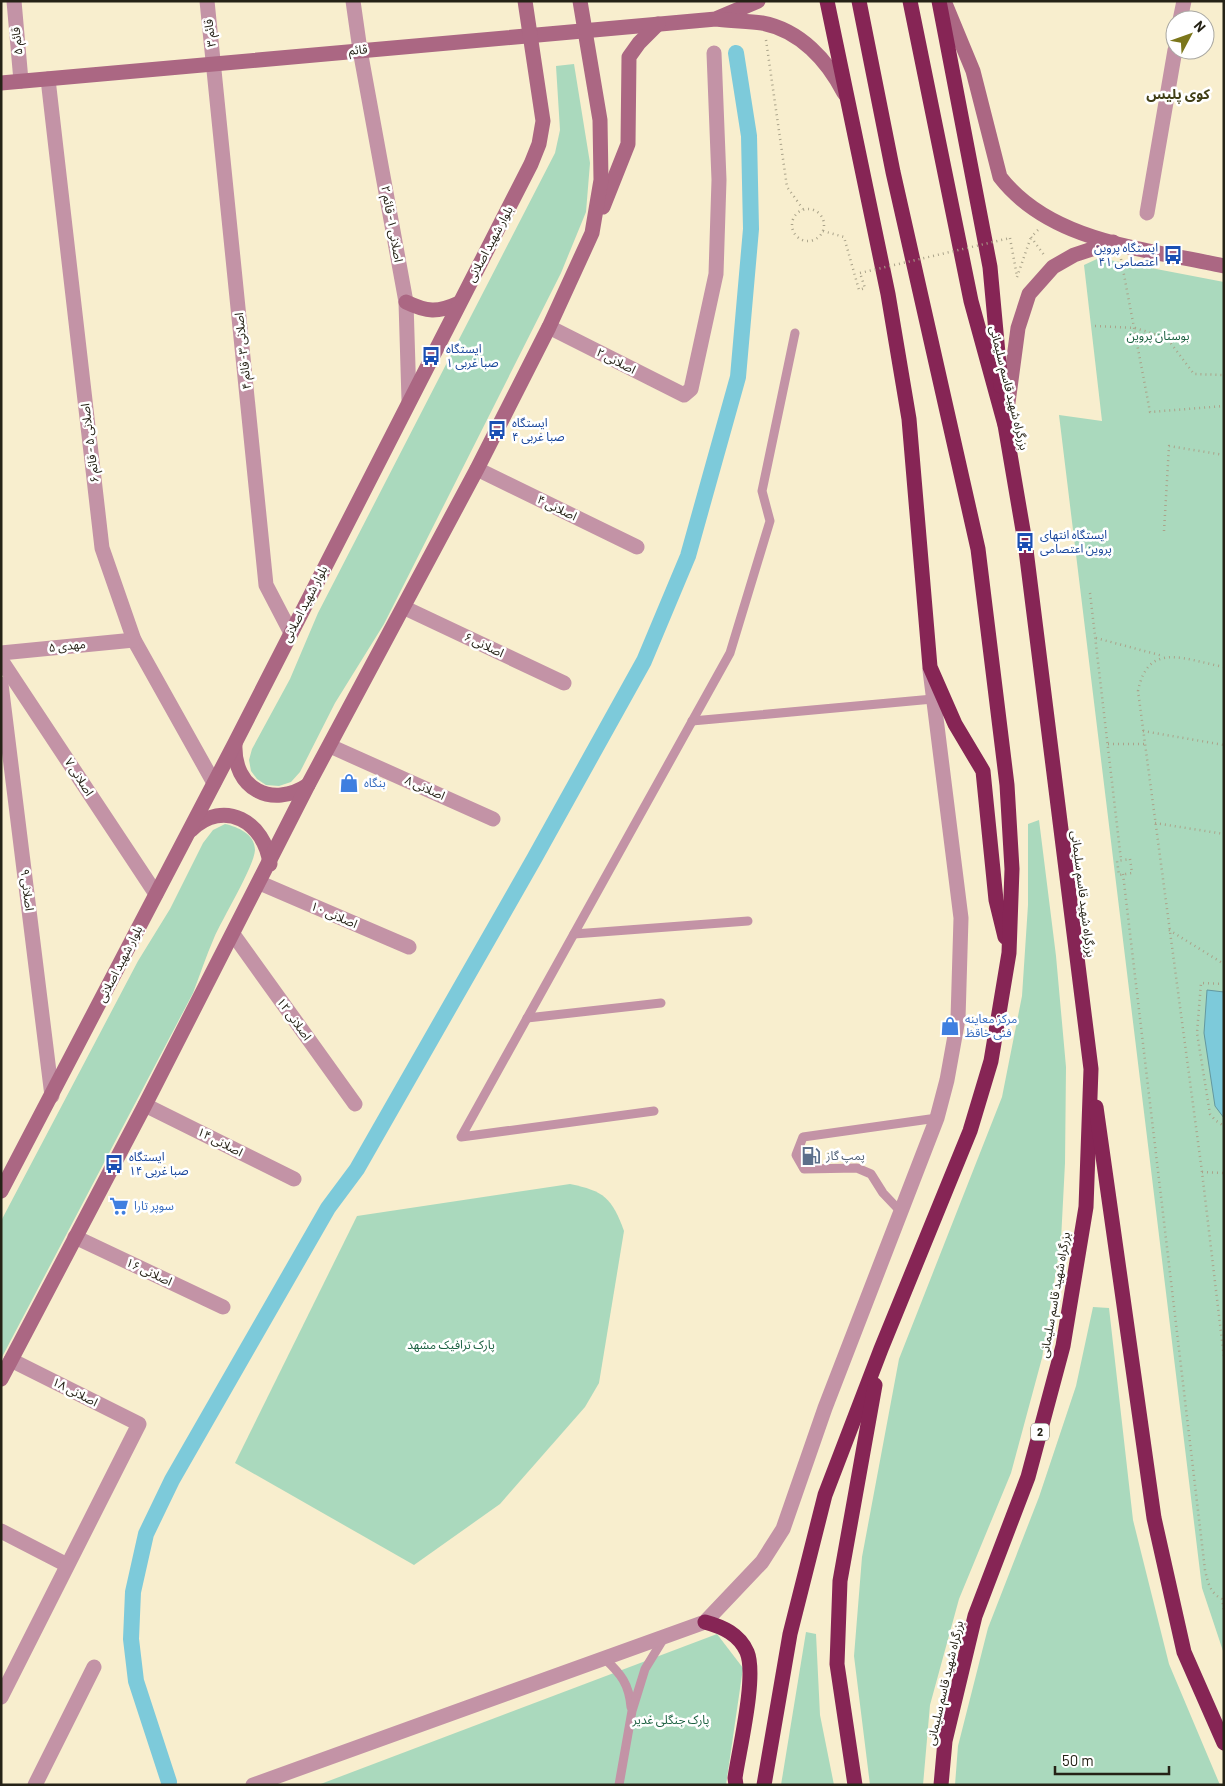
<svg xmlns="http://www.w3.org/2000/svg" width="1225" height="1786" font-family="Barlow,'Noto Sans Arabic',sans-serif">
<rect width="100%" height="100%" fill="#f8eece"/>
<!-- green -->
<g fill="#aad9bd">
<polygon points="574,64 590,163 586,212 561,273 384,624 335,703 300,772 291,782 279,786 266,785 257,779 251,771 249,760 252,749 290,679 318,613 555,153 560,130 556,66"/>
<polygon points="1099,258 1224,282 1224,1654 1202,1588 1059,415 1102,421 1084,265"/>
<polygon points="1039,820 1056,956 1066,1067 1065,1163 1061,1240 1042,1358 1011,1473 959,1599 930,1705 923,1785 870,1785 854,1656 862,1557 899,1359 1002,1097 1022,996 1028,905 1028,824"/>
<path d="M225 824C238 827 255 834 255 850 254 867 222 919 214 938 206 956 200 975 193 993L1 1359V1221L138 961 170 909 203 843 213 830Z"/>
<path d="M570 1184C604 1191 612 1198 624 1231L599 1383 585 1407 500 1504 414 1565 235 1463 357 1216Z"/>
<polygon points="1093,1307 1109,1308 1133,1520 1169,1664 1220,1785 955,1785 958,1746 988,1628 1039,1497 1076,1386"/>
<polygon points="806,1632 816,1634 820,1715 834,1785 781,1785"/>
<polygon points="717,1634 743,1668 726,1785 318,1785"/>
</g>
<!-- water -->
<polygon fill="#7dcada" stroke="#63989f" points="1207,990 1224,992 1224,1118 1215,1106 1204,1033"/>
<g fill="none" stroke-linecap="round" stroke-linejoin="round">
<!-- canal -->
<polyline stroke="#7dcada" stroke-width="16" points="169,1782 136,1681 131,1639 133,1592 146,1534 172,1480 328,1208 357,1169 534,859 644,661 688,556 738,377 751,229 749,136 736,53"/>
<!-- path -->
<g stroke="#aaa38a" stroke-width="2.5" stroke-dasharray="1 4" stroke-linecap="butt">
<polyline points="766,40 787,187 803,209"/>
<circle cx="808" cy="225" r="16"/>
<polyline points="1038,230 1031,237 1044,255"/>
<polyline points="823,231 844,237 859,290 865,288 860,273"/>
<polyline points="1010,238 1017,276"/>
<polyline points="1121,259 1150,412 1224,406"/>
<polyline points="1017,277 1031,237"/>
<polyline points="1095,326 1135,328 1167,338 1194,374 1224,375"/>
<polyline points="1164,531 1169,446 1224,455"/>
<polyline points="1090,593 1121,860"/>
<polyline points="1096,638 1163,656"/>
<path d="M1224 667C1186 660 1148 640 1138 691L1202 1172 1224 1358"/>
<polyline points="1143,731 1224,745"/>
<polyline points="1108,744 1145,744"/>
<polyline points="1155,823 1224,834"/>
<polygon points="1130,859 1132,873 1119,875 1117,861"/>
<path d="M1123 874 1205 1570C1208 1583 1210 1593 1222 1599L1224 1612"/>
<polyline points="1169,930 1224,964"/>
<polyline points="1224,984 1201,983 1197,1033 1210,1114 1215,1120 1224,1126"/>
<polyline points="1202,1172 1224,1173"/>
</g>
<!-- lane -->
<g stroke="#c393a6" stroke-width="9">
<polyline points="692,721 933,699"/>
<polyline points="574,934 748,921"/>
<polyline points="527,1018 661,1003"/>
<polyline points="654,1111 461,1137 730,653 770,521 762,491 795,333"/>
<polyline points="901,1212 883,1193 871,1174 857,1168 804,1169 796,1155 803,1137 937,1118"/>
<path d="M605 1659C621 1674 629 1684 631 1707"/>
<polyline points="619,1785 632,1711 645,1669 664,1638"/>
</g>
<!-- street -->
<g stroke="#c393a6" stroke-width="15">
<polyline points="14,1 21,81"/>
<polyline points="207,1 266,585 291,633"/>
<polyline points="353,1 360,50 406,302 409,400"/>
<polyline points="1180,20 1184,1"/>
<polyline points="48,79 102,548 134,640 214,783"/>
<polyline points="1147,213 1175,50"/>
<polyline points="549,327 684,395 691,389 716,274 719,180 714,53"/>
<polyline points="477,469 637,547"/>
<polyline points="405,608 564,683"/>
<polyline points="1,653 134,640"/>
<polyline points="1,660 156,894"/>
<polyline points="1,684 52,1096"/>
<polyline points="330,746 493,819"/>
<polyline points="260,883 409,947"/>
<polyline points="233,934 355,1104"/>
<polyline points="145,1105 294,1179"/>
<polyline points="75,1237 223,1307"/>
<polyline points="1,1531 67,1565"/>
<polyline points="1,1697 139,1424 11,1360"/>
<polyline points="35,1785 94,1667"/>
<polyline points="253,1785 705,1622 762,1562 783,1529 825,1408 937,1118 947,1080 958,1019 961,918 930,670"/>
</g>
<!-- secondary -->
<g stroke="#ab6783" stroke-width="15">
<path d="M944 1 973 71 1000 177C1051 243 1147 249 1224 266"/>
<polyline points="718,18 758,1"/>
<path d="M1 83 716 19C731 21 747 21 762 23 800 30 828 61 844 93"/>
<polyline points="603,207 628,144 629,57 639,43 658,24"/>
<path d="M406 302C427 312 437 313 459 303"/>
<polyline points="1005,425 1018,328 1029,294 1053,267 1074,255 1113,242"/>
<path d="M235 744C233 789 272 809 308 785"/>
<path d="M191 830C224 798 265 822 270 864"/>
<polyline points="1,1191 235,743 531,164 539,144 543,121 525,1"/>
<polyline points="1,1379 145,1105 308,785 477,469 549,327 592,233 601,180 600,120 580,1"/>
</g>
<!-- highway -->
<g stroke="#862555" stroke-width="15">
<polyline points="827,1 888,294 909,419 930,667 955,724 983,771 996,900 1005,937"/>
<polyline points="910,1 971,301 1005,425 1025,542 1091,1069 1086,1207 1063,1346 1028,1477 975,1616 945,1741 941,1785"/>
<polyline points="939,1 990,267 1001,386"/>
<polyline points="1096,1107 1154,1518 1184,1652 1224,1743"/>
<path d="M705 1622C723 1627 739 1634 747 1652 757 1676 739 1750 735 1778L736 1785"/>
<polyline points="764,1785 790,1634 825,1495 881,1349 970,1131 991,1061 1009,953 1012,869 1007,785 978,549 893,172 859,1"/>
<polyline points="855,1785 837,1664 840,1581 875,1385"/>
</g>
<!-- path-bridge -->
<polyline stroke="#aaa38a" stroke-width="2.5" stroke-dasharray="1 4" stroke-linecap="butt" points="860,273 1010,238"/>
</g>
<!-- icons -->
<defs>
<g id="bus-bare" transform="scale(1.5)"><path d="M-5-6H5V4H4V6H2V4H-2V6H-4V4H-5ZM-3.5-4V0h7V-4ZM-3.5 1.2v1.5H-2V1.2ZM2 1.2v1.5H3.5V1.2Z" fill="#1a4fb4" stroke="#fff" stroke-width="2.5" paint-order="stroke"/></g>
<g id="shop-bare" transform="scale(1.5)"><path d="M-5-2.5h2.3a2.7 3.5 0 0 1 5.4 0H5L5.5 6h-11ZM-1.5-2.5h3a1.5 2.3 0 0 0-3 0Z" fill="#3f7fe0" stroke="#fff" stroke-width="2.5" paint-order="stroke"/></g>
<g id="fuel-bare" transform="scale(1.5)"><path d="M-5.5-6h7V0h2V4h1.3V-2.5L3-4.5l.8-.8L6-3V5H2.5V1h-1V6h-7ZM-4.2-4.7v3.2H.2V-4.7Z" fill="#5c6f8a" stroke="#fff" stroke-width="2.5" paint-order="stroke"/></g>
<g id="supermarket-bare" transform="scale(1.5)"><path d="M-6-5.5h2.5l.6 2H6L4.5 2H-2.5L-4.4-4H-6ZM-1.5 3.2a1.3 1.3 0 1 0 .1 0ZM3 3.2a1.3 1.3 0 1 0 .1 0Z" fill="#3f7fe0" stroke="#fff" stroke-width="2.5" paint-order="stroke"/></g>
</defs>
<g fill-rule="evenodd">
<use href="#bus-bare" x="1173" y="255"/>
<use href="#bus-bare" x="431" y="356"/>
<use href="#bus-bare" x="497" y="430"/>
<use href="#bus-bare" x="1025" y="542"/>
<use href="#shop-bare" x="349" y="783"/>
<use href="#shop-bare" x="950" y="1026"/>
<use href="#fuel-bare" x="811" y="1156"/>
<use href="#bus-bare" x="114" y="1164"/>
<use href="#supermarket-bare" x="119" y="1206"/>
</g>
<g text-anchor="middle" stroke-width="5" stroke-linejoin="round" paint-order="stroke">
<!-- shield labels -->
<rect fill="#fff" stroke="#66645c" stroke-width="1" x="1031" y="1423.5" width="18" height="17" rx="4"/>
<g font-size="11" font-weight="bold" fill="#252216">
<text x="1040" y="1436">2</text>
</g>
<!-- street labels -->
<g font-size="12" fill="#252216" stroke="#fff">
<text transform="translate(210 33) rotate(-97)" y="4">قائم ۳</text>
<text transform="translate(17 41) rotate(-96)" y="4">قائم ۵</text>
<text transform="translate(358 50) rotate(-5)" y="4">قائم</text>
<text transform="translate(392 224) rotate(80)" y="4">اصلانی ۱- قائم ۲</text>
<text transform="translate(490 244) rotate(-62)" y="4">بلوار شهید اصلانی</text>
<text transform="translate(243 351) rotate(-96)" y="4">اصلانی ۳- قائم ۴</text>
<text transform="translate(616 361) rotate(27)" y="4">اصلانی ۲</text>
<text transform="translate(1009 388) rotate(76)" y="4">بزرگراه شهید قاسم سلیمانی</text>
<text transform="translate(90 443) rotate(-97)" y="4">اصلانی ۵ - قائم ۶</text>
<text transform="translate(557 508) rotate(26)" y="4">اصلانی ۴</text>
<text transform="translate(305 604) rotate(-63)" y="4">بلوار شهید اصلانی</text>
<text transform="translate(484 645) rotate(25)" y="4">اصلانی ۶</text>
<text transform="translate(67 646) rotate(-6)" y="4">مهدی ۵</text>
<text transform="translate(79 777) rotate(57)" y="4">اصلانی ۷</text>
<text transform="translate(425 788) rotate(24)" y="4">اصلانی ۸</text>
<text transform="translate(27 890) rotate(83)" y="4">اصلانی ۹</text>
<text transform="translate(1083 894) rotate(83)" y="4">بزرگراه شهید قاسم سلیمانی</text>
<text transform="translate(334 915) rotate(23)" y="4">اصلانی ۱۰</text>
<text transform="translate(120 964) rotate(-63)" y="4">بلوار شهید اصلانی</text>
<text transform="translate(294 1019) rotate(54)" y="4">اصلانی ۱۲</text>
<text transform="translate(220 1142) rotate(27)" y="4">اصلانی ۱۴</text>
<text transform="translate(149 1272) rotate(25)" y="4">اصلانی ۱۶</text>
<text transform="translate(1055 1295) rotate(-80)" y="4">بزرگراه شهید قاسم سلیمانی</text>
<text transform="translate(75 1392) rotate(27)" y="4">اصلانی ۱۸</text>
<text transform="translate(945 1683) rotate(-77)" y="4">بزرگراه شهید قاسم سلیمانی</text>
</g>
<!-- transit labels -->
<g font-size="12" fill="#164399" stroke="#fff" text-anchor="start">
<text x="1158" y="252" text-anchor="end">ایستگاه پروین<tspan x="1158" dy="14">اعتصامی ۴۱</tspan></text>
<text x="446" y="353">ایستگاه<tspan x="446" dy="14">صبا غربی ۱</tspan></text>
<text x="512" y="427">ایستگاه<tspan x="512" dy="14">صبا غربی ۴</tspan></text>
<text x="1040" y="539">ایستگاه انتهای<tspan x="1040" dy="14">پروین اعتصامی</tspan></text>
<text x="129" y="1161">ایستگاه<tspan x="129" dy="14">صبا غربی ۱۴</tspan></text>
</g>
<!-- park labels -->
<g font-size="12" fill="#1c6141" stroke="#fff">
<text x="1158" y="340">بوستان پروین</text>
<text x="451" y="1349">پارک ترافیک مشهد</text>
<text x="671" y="1724">پارک جنگلی غدیر</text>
</g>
<!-- shop labels -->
<g font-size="12" fill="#366cbe" stroke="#fff" text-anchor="start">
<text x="364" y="787">بنگاه</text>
<text x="965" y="1023">مرکز معاینه<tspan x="965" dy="14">فنی خاقظ</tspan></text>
<text x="134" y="1210">سوپر تارا</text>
</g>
<!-- service labels -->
<g font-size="12" fill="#4e5e75" stroke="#fff" text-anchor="start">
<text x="826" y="1160">پمپ گاز</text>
</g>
<!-- neighbourhood labels -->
<g font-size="14" font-weight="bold" fill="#413f16" stroke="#fff">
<text x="1178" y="99">کوی پلیس</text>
</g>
</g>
<!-- border -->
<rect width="1225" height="1786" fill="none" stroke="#252216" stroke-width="5"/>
<!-- north arrow -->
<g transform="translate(1190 35) rotate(49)"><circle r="24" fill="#ffffff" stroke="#a8a7a2"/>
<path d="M0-4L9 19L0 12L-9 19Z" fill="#7b761b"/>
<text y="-8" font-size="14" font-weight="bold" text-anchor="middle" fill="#252216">N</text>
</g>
<!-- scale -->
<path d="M1055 1766v8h114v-8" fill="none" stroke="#252216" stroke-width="2.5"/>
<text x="1062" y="1766" font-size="15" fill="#252216" stroke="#ffffff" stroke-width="4" paint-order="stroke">50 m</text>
</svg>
